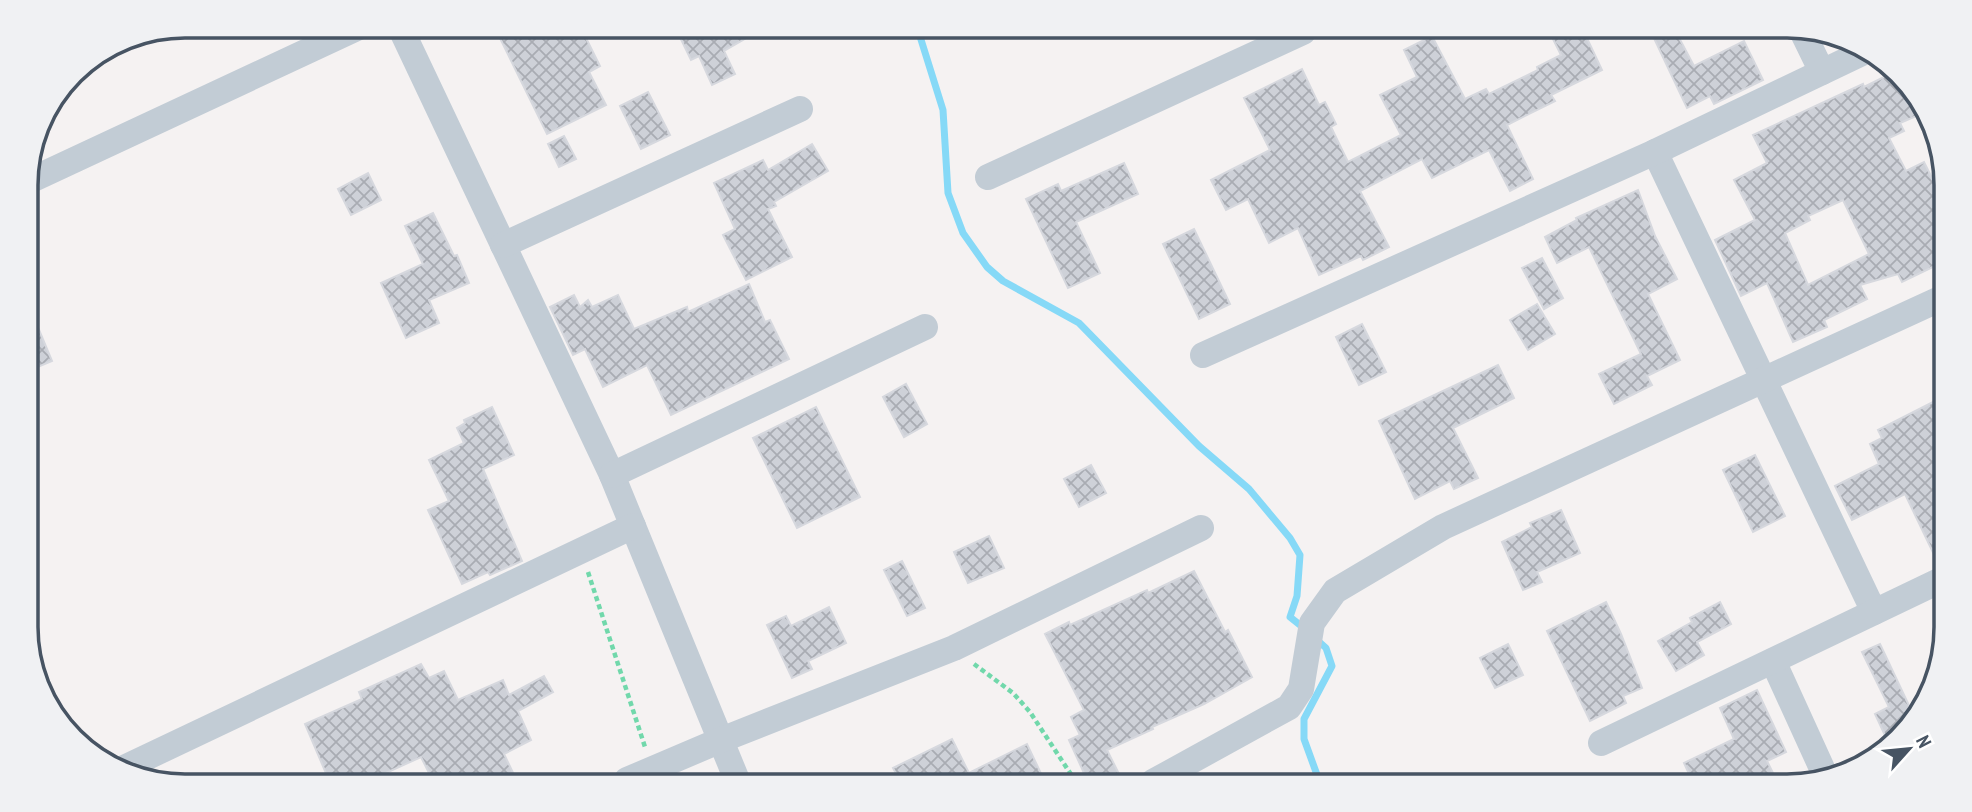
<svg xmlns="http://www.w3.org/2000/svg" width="1972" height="812" viewBox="0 0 1972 812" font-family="'PT Sans Narrow',sans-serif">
<defs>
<pattern id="building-cross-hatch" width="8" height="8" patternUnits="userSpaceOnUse" patternTransform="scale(1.75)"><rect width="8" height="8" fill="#ced1d8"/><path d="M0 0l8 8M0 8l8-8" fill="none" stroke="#a9acb3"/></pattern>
</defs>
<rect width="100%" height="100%" fill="#f5f2f2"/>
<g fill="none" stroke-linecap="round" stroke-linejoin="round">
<!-- stream -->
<g stroke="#86d9f7" stroke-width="7">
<path d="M 918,30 L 943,110 L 948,193 L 963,233 L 987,267 L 1003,281 L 1079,323 L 1199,446 L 1249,489 L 1290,538 L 1300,555 L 1297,596 L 1290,617 L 1305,629"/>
<path d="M 1316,639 L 1326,648 L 1332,666 L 1304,719 L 1304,739 L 1320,783"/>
</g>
</g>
<!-- building -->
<g fill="url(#building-cross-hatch)" stroke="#d6d8de" stroke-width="2" fill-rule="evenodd">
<path d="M 495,28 L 581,28 L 600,66 L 589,72 L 606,105 L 547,134 Z"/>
<path d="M 676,29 L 762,29 L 724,51 L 735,74 L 712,85 L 699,56 L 691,60 Z"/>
<path d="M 1550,33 L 1585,34 L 1602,70 L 1551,95 L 1555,101 L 1507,125 L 1533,179 L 1510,191 L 1489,150 L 1432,178 L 1422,159 L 1360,191 L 1389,247 L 1363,260 L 1361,256 L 1319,275 L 1298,228 L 1269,243 L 1248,199 L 1226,210 L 1211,180 L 1270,150 L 1244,98 L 1302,69 L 1319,105 L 1325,102 L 1336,124 L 1331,127 L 1348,162 L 1401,135 L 1380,95 L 1417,77 L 1404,50 L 1432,36 L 1465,99 L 1486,89 L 1489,94 L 1538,70 L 1537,67 L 1561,55 Z"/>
<path d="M 1652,34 L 1677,34 L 1694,66 L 1744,41 L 1763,80 L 1714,104 L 1710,96 L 1687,108 Z"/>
<path d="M 1894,72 L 1906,81 L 1921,114 L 1900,123 L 1904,131 L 1889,138 L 1906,171 L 1924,162 L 1940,194 L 1934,196 L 1944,216 L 1943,262 L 1902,282 L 1898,274 L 1860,285 L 1867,299 L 1824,320 L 1827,327 L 1793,342 L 1767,283 L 1741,296 L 1715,240 L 1755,220 L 1734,180 L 1767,163 L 1753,135 L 1863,84 L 1864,87 ZM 1843,200 L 1869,254 L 1808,285 L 1785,233 L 1810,220 L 1808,216 Z"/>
<path d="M 648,92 L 670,135 L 641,149 L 620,106 Z"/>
<path d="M 564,136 L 576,159 L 559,167 L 548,144 Z"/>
<path d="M 812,144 L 828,171 L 774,202 L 776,206 L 768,209 L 792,257 L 746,280 L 723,235 L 735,229 L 714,183 L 763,160 L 768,170 Z"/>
<path d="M 1124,163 L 1138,194 L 1076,222 L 1100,273 L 1068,288 L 1026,199 L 1058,184 L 1061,191 Z"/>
<path d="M 368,173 L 381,200 L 351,215 L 338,189 Z"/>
<path d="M 1638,190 L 1655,236 L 1677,279 L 1648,294 L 1680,360 L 1647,376 L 1652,385 L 1614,404 L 1599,374 L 1641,354 L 1589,247 L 1557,263 L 1545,237 L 1577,220 L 1576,218 Z"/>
<path d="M 433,213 L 454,256 L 457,255 L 469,283 L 429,300 L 439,323 L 406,338 L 381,283 L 423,264 L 405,226 Z"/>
<path d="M 1194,229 L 1230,304 L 1199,319 L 1163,244 Z"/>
<path d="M 1542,258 L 1563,298 L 1544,309 L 1522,268 Z"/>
<path d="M 749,284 L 765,322 L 770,320 L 789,359 L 671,415 L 647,365 L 603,387 L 585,349 L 573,355 L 550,307 L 574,295 L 580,307 L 588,300 L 592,307 L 618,295 L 634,329 L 687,307 L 688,312 Z"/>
<path d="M 27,301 L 52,361 L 28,371 Z"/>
<path d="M 1537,304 L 1555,334 L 1528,350 L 1510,320 Z"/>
<path d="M 1362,324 L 1386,372 L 1359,385 L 1336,337 Z"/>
<path d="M 1498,365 L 1514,398 L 1453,428 L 1478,478 L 1454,489 L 1450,481 L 1415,499 L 1379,421 Z"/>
<path d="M 906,384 L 927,424 L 904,437 L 883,397 Z"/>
<path d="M 1941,398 L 1940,489 L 1932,493 L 1940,509 L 1939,565 L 1905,494 L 1852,520 L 1835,486 L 1879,464 L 1870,444 L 1882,438 L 1878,430 Z"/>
<path d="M 492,407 L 514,455 L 483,469 L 522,561 L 490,575 L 488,572 L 462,584 L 428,510 L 449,501 L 429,460 L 464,443 L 457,428 L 465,423 L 464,420 Z"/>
<path d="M 816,407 L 860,497 L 797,528 L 753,438 Z"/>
<path d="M 1755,455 L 1785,516 L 1753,532 L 1723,470 Z"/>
<path d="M 1091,465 L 1106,493 L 1079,507 L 1064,479 Z"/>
<path d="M 1561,510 L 1580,553 L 1537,572 L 1542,582 L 1523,590 L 1502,542 L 1532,527 L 1530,523 Z"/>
<path d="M 989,536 L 1004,568 L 968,583 L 954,552 Z"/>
<path d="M 902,561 L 925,608 L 907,616 L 884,570 Z"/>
<path d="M 1194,571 L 1225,632 L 1228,630 L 1252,677 L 1204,704 L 1152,727 L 1153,729 L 1107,750 L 1120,776 L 1108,782 L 1088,782 L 1069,740 L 1080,735 L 1071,717 L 1084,710 L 1045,634 L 1069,622 L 1070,625 L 1147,590 L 1148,593 Z"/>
<path d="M 1606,602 L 1621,634 L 1642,688 L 1623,696 L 1626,703 L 1590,721 L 1547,631 Z"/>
<path d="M 1720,602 L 1731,624 L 1697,642 L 1704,655 L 1676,671 L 1658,641 L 1692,622 L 1690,618 Z"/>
<path d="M 829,607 L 846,643 L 808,661 L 812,669 L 792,678 L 767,625 L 786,616 L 791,626 Z"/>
<path d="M 1508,644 L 1523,675 L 1495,688 L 1480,658 Z"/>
<path d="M 1880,644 L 1912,712 L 1889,744 L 1875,714 L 1889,707 L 1862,652 Z"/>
<path d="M 421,664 L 429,678 L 444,671 L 458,700 L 503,680 L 509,695 L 544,676 L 553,692 L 518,711 L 531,740 L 504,754 L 516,779 L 432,779 L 421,757 L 375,778 L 328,778 L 305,724 L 362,699 L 359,692 Z"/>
<path d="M 1757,690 L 1786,752 L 1767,761 L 1779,785 L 1737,785 L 1733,777 L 1716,785 L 1694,785 L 1684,763 L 1734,739 L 1720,708 Z"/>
<path d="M 952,739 L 969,773 L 1027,744 L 1045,782 L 900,781 L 893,768 Z"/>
</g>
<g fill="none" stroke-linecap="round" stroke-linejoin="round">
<!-- path -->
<g stroke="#71d8ab" stroke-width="4.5" stroke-dasharray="5 3.5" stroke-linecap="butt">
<path d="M 588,572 L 645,747"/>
<path d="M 974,664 L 1013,693 L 1030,712 L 1076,782"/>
</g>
<!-- street -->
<g stroke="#c2ccd5" stroke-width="26">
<path d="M 400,27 L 612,475 L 737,780"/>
<path d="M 1804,35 L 1822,72"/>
<path d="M 1655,152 L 1874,612"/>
<path d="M 988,177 L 1303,32"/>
<path d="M 27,182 L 359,27"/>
<path d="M 503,245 L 800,109"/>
<path d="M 1203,355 L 1655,152 L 1864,52"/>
<path d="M 612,475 L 925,327"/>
<path d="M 1773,661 L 1825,775"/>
<path d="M 1601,743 L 1939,581"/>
<path d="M 122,769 L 633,526"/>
<path d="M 627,780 L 721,740 L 954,648 L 1201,528"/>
<path d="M 1153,782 L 1289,707 L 1301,689 L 1312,623 L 1335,591 L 1443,527 L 1942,298"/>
</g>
</g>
<!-- crop -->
<path d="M0 0H1972V812H0ZM185 38H1787A147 147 0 0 1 1934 185V627A147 147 0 0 1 1787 774H185A147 147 0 0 1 38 627V185A147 147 0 0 1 185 38Z" fill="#f0f1f3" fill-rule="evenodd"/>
<path fill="none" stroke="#475463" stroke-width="3.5" d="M185 38H1787A147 147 0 0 1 1934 185V627A147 147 0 0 1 1787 774H185A147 147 0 0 1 38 627V185A147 147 0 0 1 185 38Z"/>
<!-- north arrow -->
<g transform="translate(1909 749) rotate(63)" stroke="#ffffff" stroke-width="5" paint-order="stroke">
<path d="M0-5L12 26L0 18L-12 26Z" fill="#475463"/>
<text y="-10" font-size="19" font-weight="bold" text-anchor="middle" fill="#475463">N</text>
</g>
</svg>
